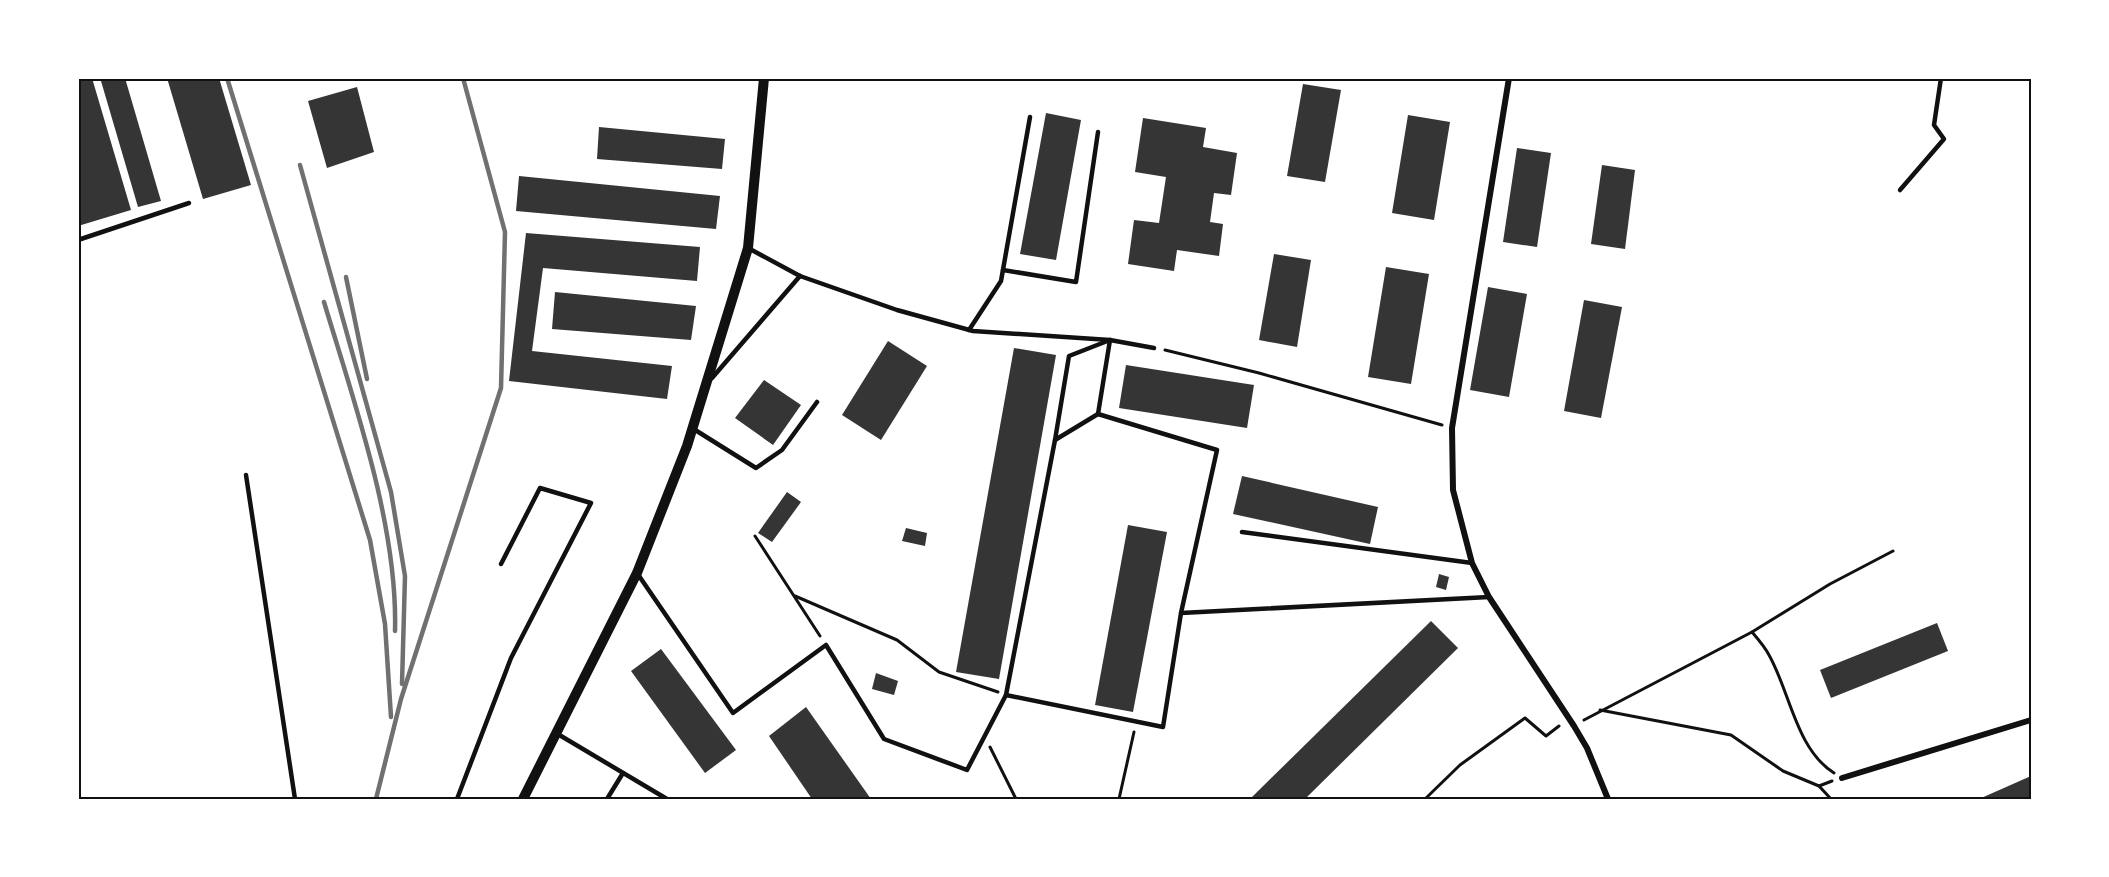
<svg xmlns="http://www.w3.org/2000/svg" width="2109" height="877" viewBox="0 0 2109 877" font-family="Mulish,sans-serif">
<rect width="100%" height="100%" fill="#fff"/>
<!-- building -->
<g fill="#353535">
<path d="M 78,78 L 92,78 L 131,210 L 78,226 Z"/>
<path d="M 112,78 L 125,78 L 161,201 L 138,207 L 101,81 Z"/>
<path d="M 167,78 L 219,78 L 251,185 L 203,199 Z"/>
<path d="M 1303,84 L 1341,90 L 1325,182 L 1287,176 Z"/>
<path d="M 357,87 L 374,152 L 327,168 L 308,101 Z"/>
<path d="M 1046,113 L 1081,120 L 1056,260 L 1020,254 Z"/>
<path d="M 1408,115 L 1450,122 L 1434,220 L 1392,213 Z"/>
<path d="M 1143,118 L 1206,128 L 1203,147 L 1237,153 L 1231,195 L 1214,193 L 1210,222 L 1223,224 L 1219,256 L 1177,250 L 1174,271 L 1128,264 L 1134,220 L 1159,223 L 1166,177 L 1135,172 Z"/>
<path d="M 599,127 L 725,139 L 722,169 L 597,159 Z"/>
<path d="M 1517,148 L 1551,153 L 1537,247 L 1503,242 Z"/>
<path d="M 1602,165 L 1635,170 L 1625,249 L 1591,244 Z"/>
<path d="M 519,176 L 720,196 L 716,229 L 516,211 Z"/>
<path d="M 526,233 L 700,247 L 697,281 L 543,268 L 532,351 L 672,366 L 667,399 L 509,381 Z"/>
<path d="M 1274,254 L 1311,260 L 1297,347 L 1259,340 Z"/>
<path d="M 1386,267 L 1429,274 L 1411,384 L 1368,377 Z"/>
<path d="M 1488,287 L 1527,294 L 1509,397 L 1470,390 Z"/>
<path d="M 555,292 L 696,306 L 691,340 L 552,329 Z"/>
<path d="M 1584,300 L 1622,307 L 1601,418 L 1564,411 Z"/>
<path d="M 888,341 L 927,366 L 881,440 L 842,415 Z"/>
<path d="M 1014,348 L 1056,355 L 999,679 L 956,672 Z"/>
<path d="M 1126,365 L 1254,385 L 1247,428 L 1119,408 Z"/>
<path d="M 764,380 L 801,405 L 773,445 L 735,418 Z"/>
<path d="M 1242,476 L 1378,507 L 1370,544 L 1233,514 Z"/>
<path d="M 787,492 L 801,502 L 772,542 L 758,533 Z"/>
<path d="M 1128,525 L 1167,532 L 1133,712 L 1095,705 Z"/>
<path d="M 906,528 L 927,533 L 925,546 L 902,541 Z"/>
<path d="M 1439,574 L 1449,577 L 1446,590 L 1436,587 Z"/>
<path d="M 1431,621 L 1458,648 L 1305,799 L 1250,799 Z"/>
<path d="M 1937,623 L 1948,651 L 1831,698 L 1820,670 Z"/>
<path d="M 661,649 L 736,750 L 705,773 L 631,671 Z"/>
<path d="M 876,673 L 898,681 L 894,695 L 872,689 Z"/>
<path d="M 806,707 L 871,799 L 812,799 L 769,736 Z"/>
<path d="M 2031,776 L 2031,799 L 1979,799 Z"/>
</g>
<g fill="none" stroke-linecap="round" stroke-linejoin="round">
<!-- path -->
<g stroke="#111" stroke-width="3">
<path d="M 1165,350 L 1259,373 L 1442,425"/>
<path d="M 755,536 L 820,636"/>
<path d="M 795,596 L 897,640 L 939,672 L 998,692"/>
<path d="M 1752,632 L 1830,584 L 1893,551"/>
<path d="M 1600,710 L 1731,735 L 1783,771 L 1819,786 L 1831,799"/>
<path d="M 1584,720 L 1752,632 C 1758,639 1765,647 1769,655 C 1790,692 1796,749 1834,773"/>
<path d="M 990,747 L 1016,799"/>
<path d="M 1819,786 L 1832,781"/>
<path d="M 1119,799 L 1134,732"/>
<path d="M 1425,799 L 1460,765 L 1525,718 L 1546,736 L 1559,726"/>
</g>
<!-- service -->
<g stroke="#111" stroke-width="4.5">
<path d="M 1900,190 L 1944,139 L 1934,125 L 1941,78"/>
<path d="M 78,240 L 189,203"/>
<path d="M 748,248 L 800,276 L 897,310 L 973,331 L 1110,340 L 1154,348"/>
<path d="M 1003,270 L 1076,282 L 1098,132"/>
<path d="M 969,330 L 1001,281 L 1030,117"/>
<path d="M 712,378 L 800,276"/>
<path d="M 1098,414 L 1110,340"/>
<path d="M 692,428 L 756,468 L 782,450 L 817,402"/>
<path d="M 246,475 L 295,799"/>
<path d="M 1242,532 L 1472,563"/>
<path d="M 637,573 L 733,713 L 826,645 L 884,739 L 967,770 L 1006,695 L 1055,440"/>
<path d="M 1181,613 L 1489,597"/>
<path d="M 1006,695 L 1163,727 L 1181,613 L 1217,450 L 1098,414 L 1055,440 L 1069,356 L 1110,340"/>
<path d="M 556,733 L 667,799"/>
<path d="M 457,799 L 511,658 L 591,503 L 540,488 L 501,564"/>
<path d="M 607,799 L 623,773"/>
</g>
<!-- minor -->
<g stroke="#111" stroke-width="6">
<path d="M 1509,78 L 1452,428 L 1453,490 L 1472,563 L 1489,597 L 1574,726 L 1587,748 L 1608,799"/>
<path d="M 1842,778 L 2031,720"/>
</g>
<!-- tertiary -->
<path stroke="#111" stroke-width="10" d="M 523,799 L 637,573 L 687,446 L 748,248 L 764,78"/>
<!-- rail -->
<g stroke="#707070" stroke-width="4.5">
<path d="M 227,78 L 370,540 L 385,624 L 391,717"/>
<path d="M 300,165 L 391,492 L 405,576 L 402,684"/>
<path d="M 346,277 L 367,379"/>
<path d="M 324,302 C 354,402 398,526 395,631"/>
<path d="M 376,799 L 401,699 L 501,388 L 505,232 L 463,78"/>
</g>
</g>
<!-- border -->
<rect width="2109" height="877" fill="none" stroke="#ffffff" stroke-width="159"/>
<rect x="80" y="80" width="1950" height="718" fill="none" stroke="#111" stroke-width="2"/>
</svg>
